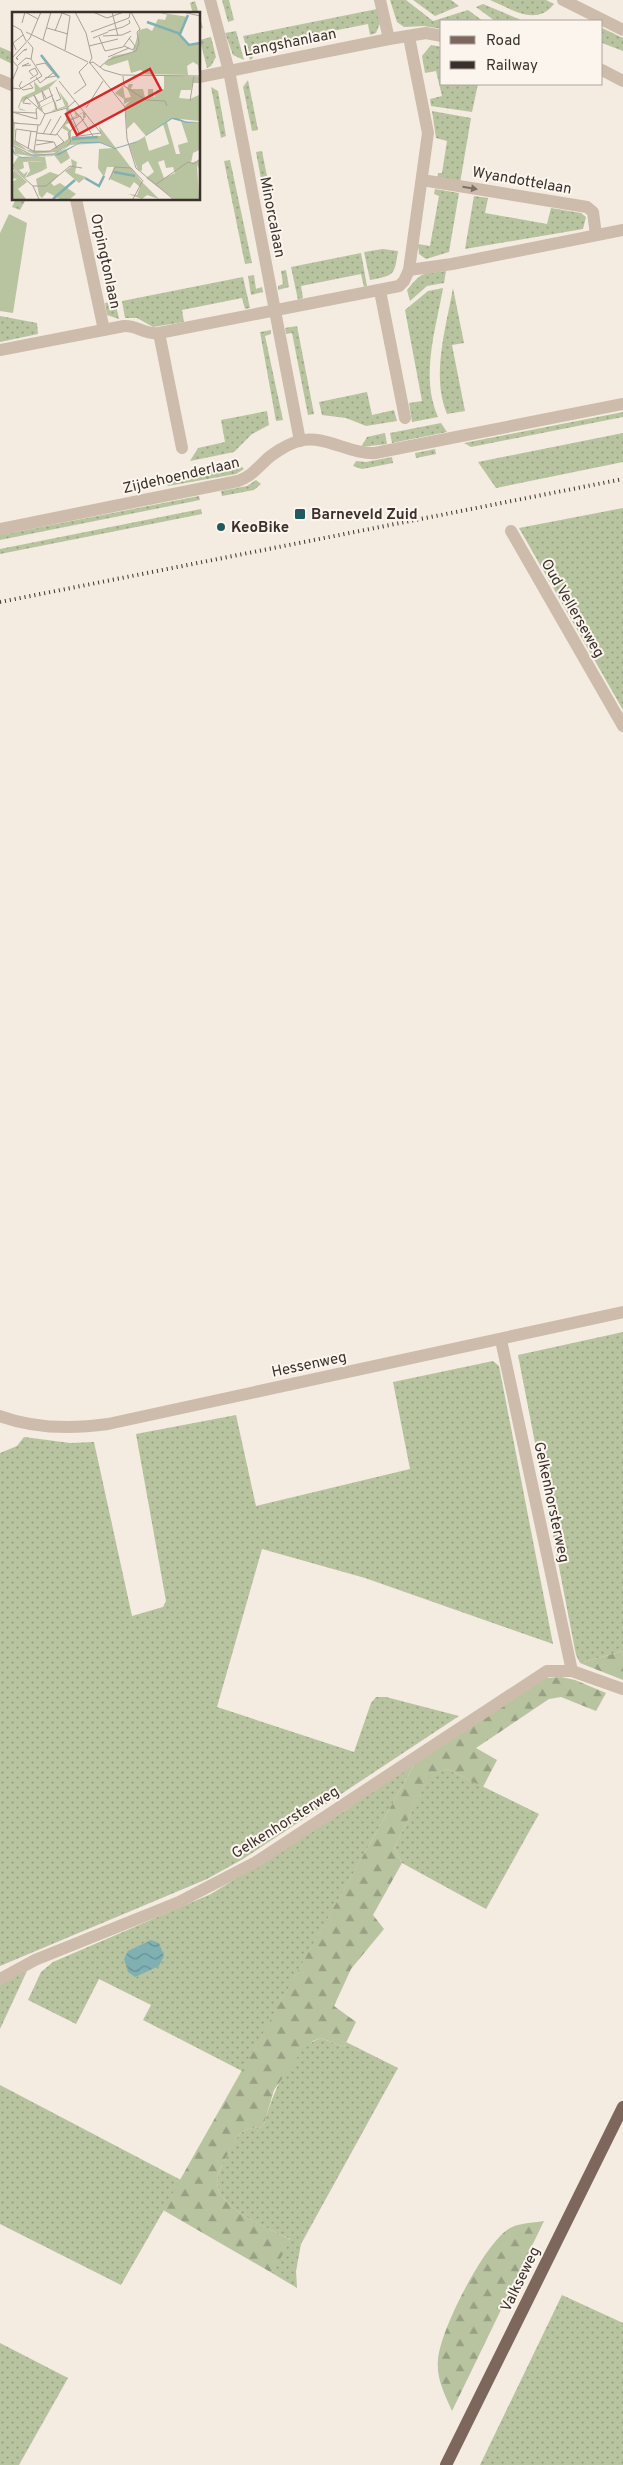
<svg xmlns="http://www.w3.org/2000/svg" width="623" height="2465" viewBox="0 0 623 2465" font-family="Overpass,sans-serif">
<defs>
<pattern id="grass-dots" width="8" height="8" patternUnits="userSpaceOnUse" patternTransform="scale(1.25)"><rect width="8" height="8" fill="#b8c4a0"/><path d="M2 2h.1M6 6h.1" fill="none" stroke="#97a083" stroke-width="1.8" stroke-linecap="round"/></pattern>
<pattern id="forest-firs" width="22" height="20" patternUnits="userSpaceOnUse" patternTransform="scale(1.25)"><rect width="22" height="20" fill="#b8c4a0"/><path d="M5 1l3.5 6h-7zM16 11l3.5 6h-7z" fill="#97a083"/></pattern>
<pattern id="water-waves" width="16" height="10" patternUnits="userSpaceOnUse" patternTransform="scale(1.25)"><rect width="16" height="10" fill="#7fb0b2"/><path d="M0 5q4-4 8 0t8 0" fill="none" stroke="#699091"/></pattern>
</defs>
<rect width="100%" height="100%" fill="#f4ebe1"/>
<!-- grass -->
<g fill="url(#grass-dots)">
<path d="M 222,0 L 229,0 L 234,20 L 228,22 Z"/>
<path d="M 390,0 L 406,0 L 433,21 L 468,10 L 483,21 L 442,21 L 442,29 L 424,26 L 404,27 L 397,22 Z"/>
<path d="M 413,0 L 451,0 L 459,6 L 435,16 Z"/>
<path d="M 490,0 L 546,0 L 554,4 C 536,27 512,9 490,0 Z"/>
<path d="M 195,1 L 203,28 L 199,29 L 199,14 L 193,14 L 190,3 Z"/>
<path d="M 483,4 L 521,20 L 495,21 L 476,7 Z"/>
<path d="M 377,9 L 380,23 L 376,33 L 370,35 L 368,24 L 251,47 L 253,58 L 250,60 L 243,36 Z"/>
<path d="M 602,28 L 623,38 L 623,51 L 602,43 Z"/>
<path d="M 236,31 L 244,60 L 233,55 L 225,33 Z"/>
<path d="M 211,37 L 216,57 L 211,66 L 207,68 L 200,40 Z"/>
<path d="M 431,45 L 442,47 L 442,84 L 478,84 L 472,112 L 431,106 L 430,99 L 442,96 L 436,71 L 425,73 L 422,56 Z"/>
<path d="M 0,47 L 14,53 L 14,65 L 0,58 Z"/>
<path d="M 248,80 L 258,130 L 252,131 L 243,87 Z"/>
<path d="M 211,87 L 218,91 L 226,136 L 221,138 Z"/>
<path d="M 432,111 L 471,118 L 460,183 L 437,180 L 438,173 L 442,173 L 447,141 L 436,138 Z"/>
<path d="M 262,151 L 283,257 L 276,258 L 256,152 Z"/>
<path d="M 230,160 L 252,263 L 245,264 L 224,161 Z"/>
<path d="M 435,189 L 459,193 L 449,252 L 426,259 L 419,254 L 418,244 L 430,246 L 439,196 L 434,194 Z"/>
<path d="M 474,196 L 488,198 L 485,213 L 547,224 L 551,208 L 581,213 L 586,217 L 583,229 L 465,249 Z"/>
<path d="M 16,199 L 26,199 L 20,210 L 12,207 Z"/>
<path d="M 383,249 L 398,251 C 394,276 395,275 370,280 L 364,252 Z"/>
<path d="M 361,253 L 367,286 L 364,287 L 361,274 L 301,286 L 303,298 L 298,300 L 291,267 Z"/>
<path d="M 286,270 L 289,287 L 278,290 L 278,286 L 283,284 L 281,271 Z"/>
<path d="M 446,271 L 444,283 L 427,286 L 410,301 L 407,290 C 423,271 421,274 446,271 Z"/>
<path d="M 254,275 L 256,289 L 262,287 L 263,292 L 251,295 L 248,276 Z"/>
<path d="M 243,277 L 250,308 L 245,309 L 242,298 L 182,310 L 184,322 L 153,327 L 137,318 L 125,318 L 122,301 Z"/>
<path d="M 443,288 C 436,329 420,376 438,417 L 412,422 L 409,403 L 422,401 L 405,310 L 428,291 Z"/>
<path d="M 453,288 L 464,343 L 452,345 L 465,411 L 447,414 C 431,375 446,328 453,288 Z"/>
<path d="M 115,301 L 119,319 L 107,315 L 105,303 Z"/>
<path d="M 0,316 L 37,323 L 38,334 L 0,342 Z"/>
<path d="M 297,326 L 314,414 L 308,415 L 292,333 L 286,334 L 285,328 Z"/>
<path d="M 271,330 L 271,334 L 265,336 L 283,420 L 276,421 L 260,332 Z"/>
<path d="M 367,392 L 372,415 L 394,410 L 397,421 L 366,426 L 346,418 L 322,415 L 319,402 Z"/>
<path d="M 267,411 L 269,425 L 252,434 L 234,452 L 190,461 L 198,448 L 225,442 L 221,420 Z"/>
<path d="M 623,412 L 623,417 L 471,447 L 464,443 Z"/>
<path d="M 441,423 L 447,432 L 392,443 L 390,433 Z"/>
<path d="M 385,433 L 387,444 L 361,447 L 367,437 Z"/>
<path d="M 623,433 L 623,462 L 496,488 L 478,462 Z"/>
<path d="M 435,449 L 436,454 L 416,458 L 415,453 Z"/>
<path d="M 392,457 L 393,463 L 362,469 L 353,466 L 356,461 L 366,462 Z"/>
<path d="M 237,463 L 244,469 L 236,474 L 168,486 L 165,477 Z"/>
<path d="M 256,480 L 261,484 L 254,490 L 222,496 L 221,491 L 247,486 Z"/>
<path d="M 199,496 L 200,500 L 0,540 L 0,535 Z"/>
<path d="M 623,508 L 623,710 L 519,528 Z"/>
<path d="M 201,509 L 202,514 L 0,554 L 0,549 Z"/>
<path d="M 623,1332 L 623,1651 L 580,1663 L 576,1655 L 518,1355 Z"/>
<path d="M 493,1361 L 499,1366 L 553,1644 L 365,1578 L 262,1549 L 217,1707 L 354,1752 L 371,1703 L 376,1697 L 386,1697 L 459,1716 L 243,1859 L 207,1879 L 0,1966 L 0,1453 L 17,1446 L 24,1437 L 70,1443 L 94,1442 L 132,1616 L 163,1607 L 166,1601 L 136,1434 L 236,1415 L 256,1506 L 410,1469 L 393,1382 Z"/>
<path d="M 417,1760 L 242,2071 L 143,2020 L 151,2005 L 99,1979 L 76,2024 L 28,2000 L 41,1972 L 53,1962 L 211,1894 L 346,1810 Z"/>
<path d="M 447,1769 L 539,1814 L 486,1909 L 402,1863 L 394,1848 L 428,1777 Z"/>
<path d="M 27,1971 L 0,2029 L 0,1982 Z"/>
<path d="M 321,2038 L 344,2047 L 346,2042 L 398,2068 L 301,2244 L 296,2271 L 297,2288 L 272,2273 L 290,2239 C 270,2229 218,2209 217,2183 C 217,2172 224,2161 229,2151 C 240,2133 240,2128 263,2127 C 272,2097 288,2049 321,2038 Z"/>
<path d="M 0,2085 L 181,2180 L 121,2285 L 0,2224 Z"/>
<path d="M 562,2295 L 623,2323 L 623,2465 L 480,2465 Z"/>
<path d="M 0,2343 L 68,2378 L 19,2465 L 0,2465 Z"/>
</g>
<!-- forest -->
<g fill="url(#forest-firs)">
<path d="M 623,1651 L 623,1680 L 580,1663 Z"/>
<path d="M 561,1677 L 575,1680 L 606,1693 L 596,1711 L 561,1697 L 549,1699 L 476,1748 L 497,1760 L 483,1787 L 447,1769 L 428,1778 L 394,1848 L 402,1863 L 373,1915 L 384,1929 L 351,1969 L 334,2006 L 356,2022 L 344,2047 L 321,2038 L 313,2041 L 302,2051 L 274,2090 L 263,2127 C 240,2128 240,2133 229,2152 C 224,2161 217,2172 217,2183 C 218,2209 271,2229 291,2240 L 272,2273 L 163,2210 L 417,1760 L 545,1678 Z"/>
<path d="M 544,2221 L 452,2411 C 445,2395 436,2378 438,2360 C 440,2330 483,2247 507,2230 C 515,2223 533,2223 544,2221 Z"/>
</g>
<!-- green -->
<path fill="#b8c4a0" d="M 9,214 L 27,223 L 13,313 L 0,311 L 0,233 Z"/>
<!-- water -->
<path fill="url(#water-waves)" d="M 151,1940 L 159,1943 L 164,1956 L 159,1966 L 135,1977 L 128,1972 L 124,1959 L 128,1951 Z"/>
<g fill="none" stroke-linecap="round" stroke-linejoin="round">
<!-- minor -->
<g stroke="#cdbbac" stroke-width="12">
<path d="M 210,0 L 229,71 L 300,441"/>
<path d="M 380,0 L 389,39"/>
<path d="M 563,0 L 623,30"/>
<path d="M 602,70 L 623,81"/>
<path d="M 199,77 L 389,39 L 426,33 L 442,36"/>
<path d="M 0,80 L 14,86"/>
<path d="M 422,180 L 587,207 L 593,212 L 596,235"/>
<path d="M 76,199 L 104,330"/>
<path d="M 409,270 L 452,264 L 623,230"/>
<path d="M 380,291 L 405,418"/>
<path d="M 159,333 L 182,448"/>
<path d="M 0,350 L 124,326 C 137,325 145,335 159,333 L 399,286 L 404,281 L 409,270 L 428,133 L 409,37"/>
<path d="M 0,529 L 238,481 C 250,477 254,471 263,463 C 271,454 288,444 299,441 C 325,434 350,455 375,453 L 623,404"/>
<path d="M 511,531 L 623,726"/>
<path d="M 501,1340 L 572,1671"/>
<path d="M 0,1416 C 35,1429 71,1429 108,1424 L 623,1312"/>
<path d="M 0,1979 L 35,1960 L 179,1902 L 256,1862 L 547,1671 L 572,1671 L 623,1689"/>
</g>
<!-- major -->
<path stroke="#7d675c" stroke-width="12" d="M 446,2465 L 623,2107"/>
<!-- rail -->
<path stroke="#3b302b" stroke-width="4" stroke-dasharray="1 4" stroke-linecap="butt" d="M 0,602 L 623,479"/>
</g>
<!-- one-way arrows -->
<defs><path id="oneway-solid" d="M-6-.8H1V-3.2L6.5 0L1 3.2V.8H-6Z" transform="scale(1.25)"/></defs>
<use fill="#7d6f65" href="#oneway-solid" transform="translate(470 188) rotate(9)"/>
<!-- markers -->
<g fill="#1f5a5e" stroke="#fbf5ee" stroke-width="2">
<rect x="294" y="508" width="12" height="12" rx="2.5"/>
<circle cx="221" cy="527" r="5"/>
</g>
<g text-anchor="middle" stroke-width="4" stroke-linejoin="round" paint-order="stroke">
<!-- street labels -->
<g font-size="15" fill="#3b302b" stroke="#fbf5ee">
<text transform="translate(290 42) rotate(-11)" y="5">Langshanlaan</text>
<text transform="translate(522 180) rotate(10)" y="5">Wyandottelaan</text>
<text transform="translate(273 217) rotate(79)" y="5">Minorcalaan</text>
<text transform="translate(106 261) rotate(78)" y="5">Orpingtonlaan</text>
<text transform="translate(181 475) rotate(-13)" y="5">Zijdehoenderlaan</text>
<text transform="translate(573 608) rotate(60)" y="5">Oud Vellerseweg</text>
<text transform="translate(309 1364) rotate(-12)" y="5">Hessenweg</text>
<text transform="translate(552 1502) rotate(78)" y="5">Gelkenhorsterweg</text>
<text transform="translate(285 1822) rotate(-32)" y="5">Gelkenhorsterweg</text>
<text transform="translate(520 2279) rotate(-64)" y="5">Valkseweg</text>
</g>
<!-- poi labels -->
<g font-size="15" font-weight="bold" fill="#3b302b" stroke="#fbf5ee" text-anchor="start">
<text x="311" y="519">Barneveld Zuid</text>
<text x="231" y="532">KeoBike</text>
</g>
</g>
<!-- overview -->
<g transform="translate(12 12)">
<rect width="188" height="188" fill="#f4ebe1"/>
<path d="M 145,0 L 176,5 L 168,23 L 177,34 L 187,31 L 187,61 L 186,53 L 181,50 L 175,54 L 176,63 L 133,62 L 129,58 L 119,61 L 116,48 L 97,54 L 92,52 L 101,44 L 121,40 L 127,18 L 135,16 L 140,19 L 146,7 L 153,8 L 155,3 ZM 152,63 L 187,65 L 187,71 L 181,71 L 179,78 L 169,78 L 167,86 L 178,87 L 187,83 L 187,109 L 159,106 L 134,124 L 122,110 L 115,117 L 113,94 L 118,89 L 112,92 L 112,87 L 103,81 L 111,74 L 113,86 L 119,85 L 115,76 L 117,72 L 121,72 L 119,77 L 131,77 L 133,86 L 136,86 L 136,77 L 141,77 L 142,86 L 145,78 L 152,77 ZM 46,67 L 36,77 L 9,90 L 7,96 L 15,99 L 8,98 L 6,95 L 10,85 L 23,79 L 22,69 L 28,76 ZM 47,79 L 56,91 L 58,106 L 64,104 L 62,99 L 66,103 L 71,100 L 75,102 L 73,103 L 74,105 L 71,107 L 71,101 L 59,107 L 66,119 L 59,110 L 53,113 L 59,119 L 59,125 L 89,124 L 87,114 L 130,170 L 147,187 L 135,183 L 130,187 L 116,182 L 125,183 L 128,175 L 122,170 L 118,176 L 98,167 L 102,155 L 95,155 L 92,165 L 86,156 L 87,137 L 102,136 L 90,131 L 58,133 L 47,141 L 54,137 L 58,146 L 49,152 L 42,143 L 24,145 L 5,142 L 8,145 L 3,141 L 2,134 L 12,140 L 20,143 L 42,142 L 51,137 L 58,130 L 44,140 L 22,142 L 0,132 L 0,101 L 2,110 L 7,110 L 3,111 L 2,128 L 15,138 L 39,139 L 56,127 L 57,120 L 50,116 L 55,106 L 55,95 L 38,100 L 43,97 L 42,89 L 30,95 L 31,100 L 26,96 L 41,89 L 40,84 L 44,91 L 45,97 L 53,94 ZM 169,109 L 187,110 L 187,138 L 181,141 L 179,151 L 187,148 L 187,157 L 185,153 L 187,187 L 162,187 L 134,166 L 142,160 L 136,149 L 130,153 L 130,159 L 126,158 L 117,133 L 133,125 L 137,139 L 157,132 L 151,112 L 155,110 L 164,142 L 168,142 L 166,133 L 176,130 ZM 152,148 L 154,156 L 161,155 L 163,161 L 152,166 L 146,150 ZM 59,147 L 65,150 L 63,161 L 74,165 L 67,171 L 53,159 L 60,154 ZM 32,149 L 34,154 L 30,159 L 13,166 L 18,159 L 16,150 ZM 2,158 L 15,170 L 6,177 L 14,187 L 0,187 L 0,170 L 5,167 L 0,166 ZM 38,160 L 47,163 L 39,171 L 42,174 L 48,171 L 64,182 L 58,187 L 48,187 L 35,180 L 30,186 L 27,183 L 24,167 Z" fill="#b8c4a0" fill-rule="evenodd"/>
<path d="M 6,145 L 33,145 L 35,156 L 30,159 L 34,154 L 31,149 L 11,150 L 12,156 L 7,158 L 12,162 L 16,159 L 13,166 L 0,154 Z" fill="#b8c4a0"/>
<path d="M 159,106 L 165,106 L 175,110 L 187,110 L 175,111 L 160,107 L 123,131 L 103,137 L 88,131 L 68,131 L 47,143 L 10,146 L 3,143 L 0,139 L 0,135 L 4,143 L 10,145 L 41,144 L 69,130 L 88,130 L 103,136 L 126,129 Z" fill="#7fb0b2"/>
<path fill="none" stroke="#7fb0b2" stroke-width="2.5" d="M 135,10 L 166,21 L 177,33 L 188,31M 168,22 L 176,3M 29,43 L 47,66M 60,127 L 86,125M 102,160 L 123,164M 73,166 L 87,174 L 92,164M 41,187 L 63,168"/>
<path fill="none" stroke="#aaa098" stroke-width="1" d="M 63,0 L 74,21 L 80,46 L 77,51 L 81,50 L 92,58 L 109,63 L 188,64M 81,0 L 95,6 L 112,0M 100,0 L 106,24M 171,0 L 188,4M 50,1 L 58,4 L 53,38M 10,11 L 13,0 L 26,7M 0,13 L 9,18 L 14,29M 35,16 L 56,22M 43,19 L 50,1M 96,19 L 111,15 L 118,11 L 117,8M 14,20 L 76,50M 79,20 L 117,6 L 118,1M 91,24 L 110,23 L 119,19M 87,25 L 93,39 L 111,35 L 119,24M 81,26 L 96,20M 31,28 L 39,0M 16,30 L 21,36 L 19,47M 77,34 L 106,27M 112,34 L 121,38 L 123,34 L 117,26M 4,38 L 1,31 L 11,23M 96,45 L 117,36M 0,46 L 18,26 L 29,0M 5,46 L 6,48 L 4,46 L 12,38 L 15,37 L 14,38 L 12,38M 17,51 L 10,54 L 19,53M 78,51 L 113,95 L 115,127 L 124,156 L 161,187M 6,53 L 14,46 L 19,47M 24,53 L 33,51 L 44,64 L 33,66M 88,55 L 96,48 L 124,39 L 127,31 L 125,20 L 128,17 L 119,0M 111,64 L 112,74 L 134,88 L 153,89 L 155,94M 24,65 L 28,71 L 41,61M 18,67 L 26,62 L 23,56 L 17,59 L 21,64M 0,69 L 6,55 L 0,48M 10,69 L 7,74 L 11,78 L 21,76 L 17,71M 47,69 L 89,121 L 60,125M 0,76 L 8,77 L 30,64 L 19,47M 37,76 L 45,98M 62,82 L 74,73 L 67,60 L 76,51M 32,87 L 30,79 L 34,86M 44,89 L 49,87 L 44,75M 178,89 L 182,64M 26,91 L 41,83M 19,92 L 11,91 L 14,85 L 33,102M 74,96 L 91,69M 24,101 L 0,100 L 25,107 L 24,97 L 28,94 L 28,93 L 22,83 L 27,95M 67,104 L 61,97 L 57,98 L 68,123M 59,108 L 68,104 L 81,124M 0,111 L 28,113 L 33,102 L 55,96 L 63,89M 25,120 L 4,117 L 3,129 L 23,140 L 38,139 L 52,130 L 45,122M 25,121 L 44,123 L 55,108 L 55,96M 56,121 L 72,107M 31,122 L 39,107M 38,123 L 49,104M 24,128 L 42,130 L 45,136M 0,133 L 20,143 L 42,142 L 59,130 L 56,121M 24,133 L 41,130M 16,137 L 19,119M 22,139 L 26,113M 0,155 L 21,174 L 27,187M 97,168 L 103,155 L 119,156 L 130,168M 143,173 L 176,150 L 182,152 L 188,147M 21,174 L 34,174 L 58,154 L 70,156M 121,187 L 131,168"/>
<path fill="#d62828" fill-opacity="0.15" stroke="#d62828" stroke-width="2.5" d="M 138,57 L 149,78 L 65,123 L 54,102 Z"/>
<rect width="188" height="188" fill="none" stroke="#3b302b" stroke-width="2.5"/>
</g>
<!-- legend -->
<rect x="440" y="20" width="162" height="65" fill="#fbf5ee" stroke="#aea6a0"/>
<rect x="450" y="36" width="25" height="8" fill="#7d675c" stroke="#aea6a0"/>
<text x="486" y="45" font-size="15" fill="#3b302b">Road</text>
<rect x="450" y="61" width="25" height="8" fill="#3b302b" stroke="#aea6a0"/>
<text x="486" y="70" font-size="15" fill="#3b302b">Railway</text>
</svg>
